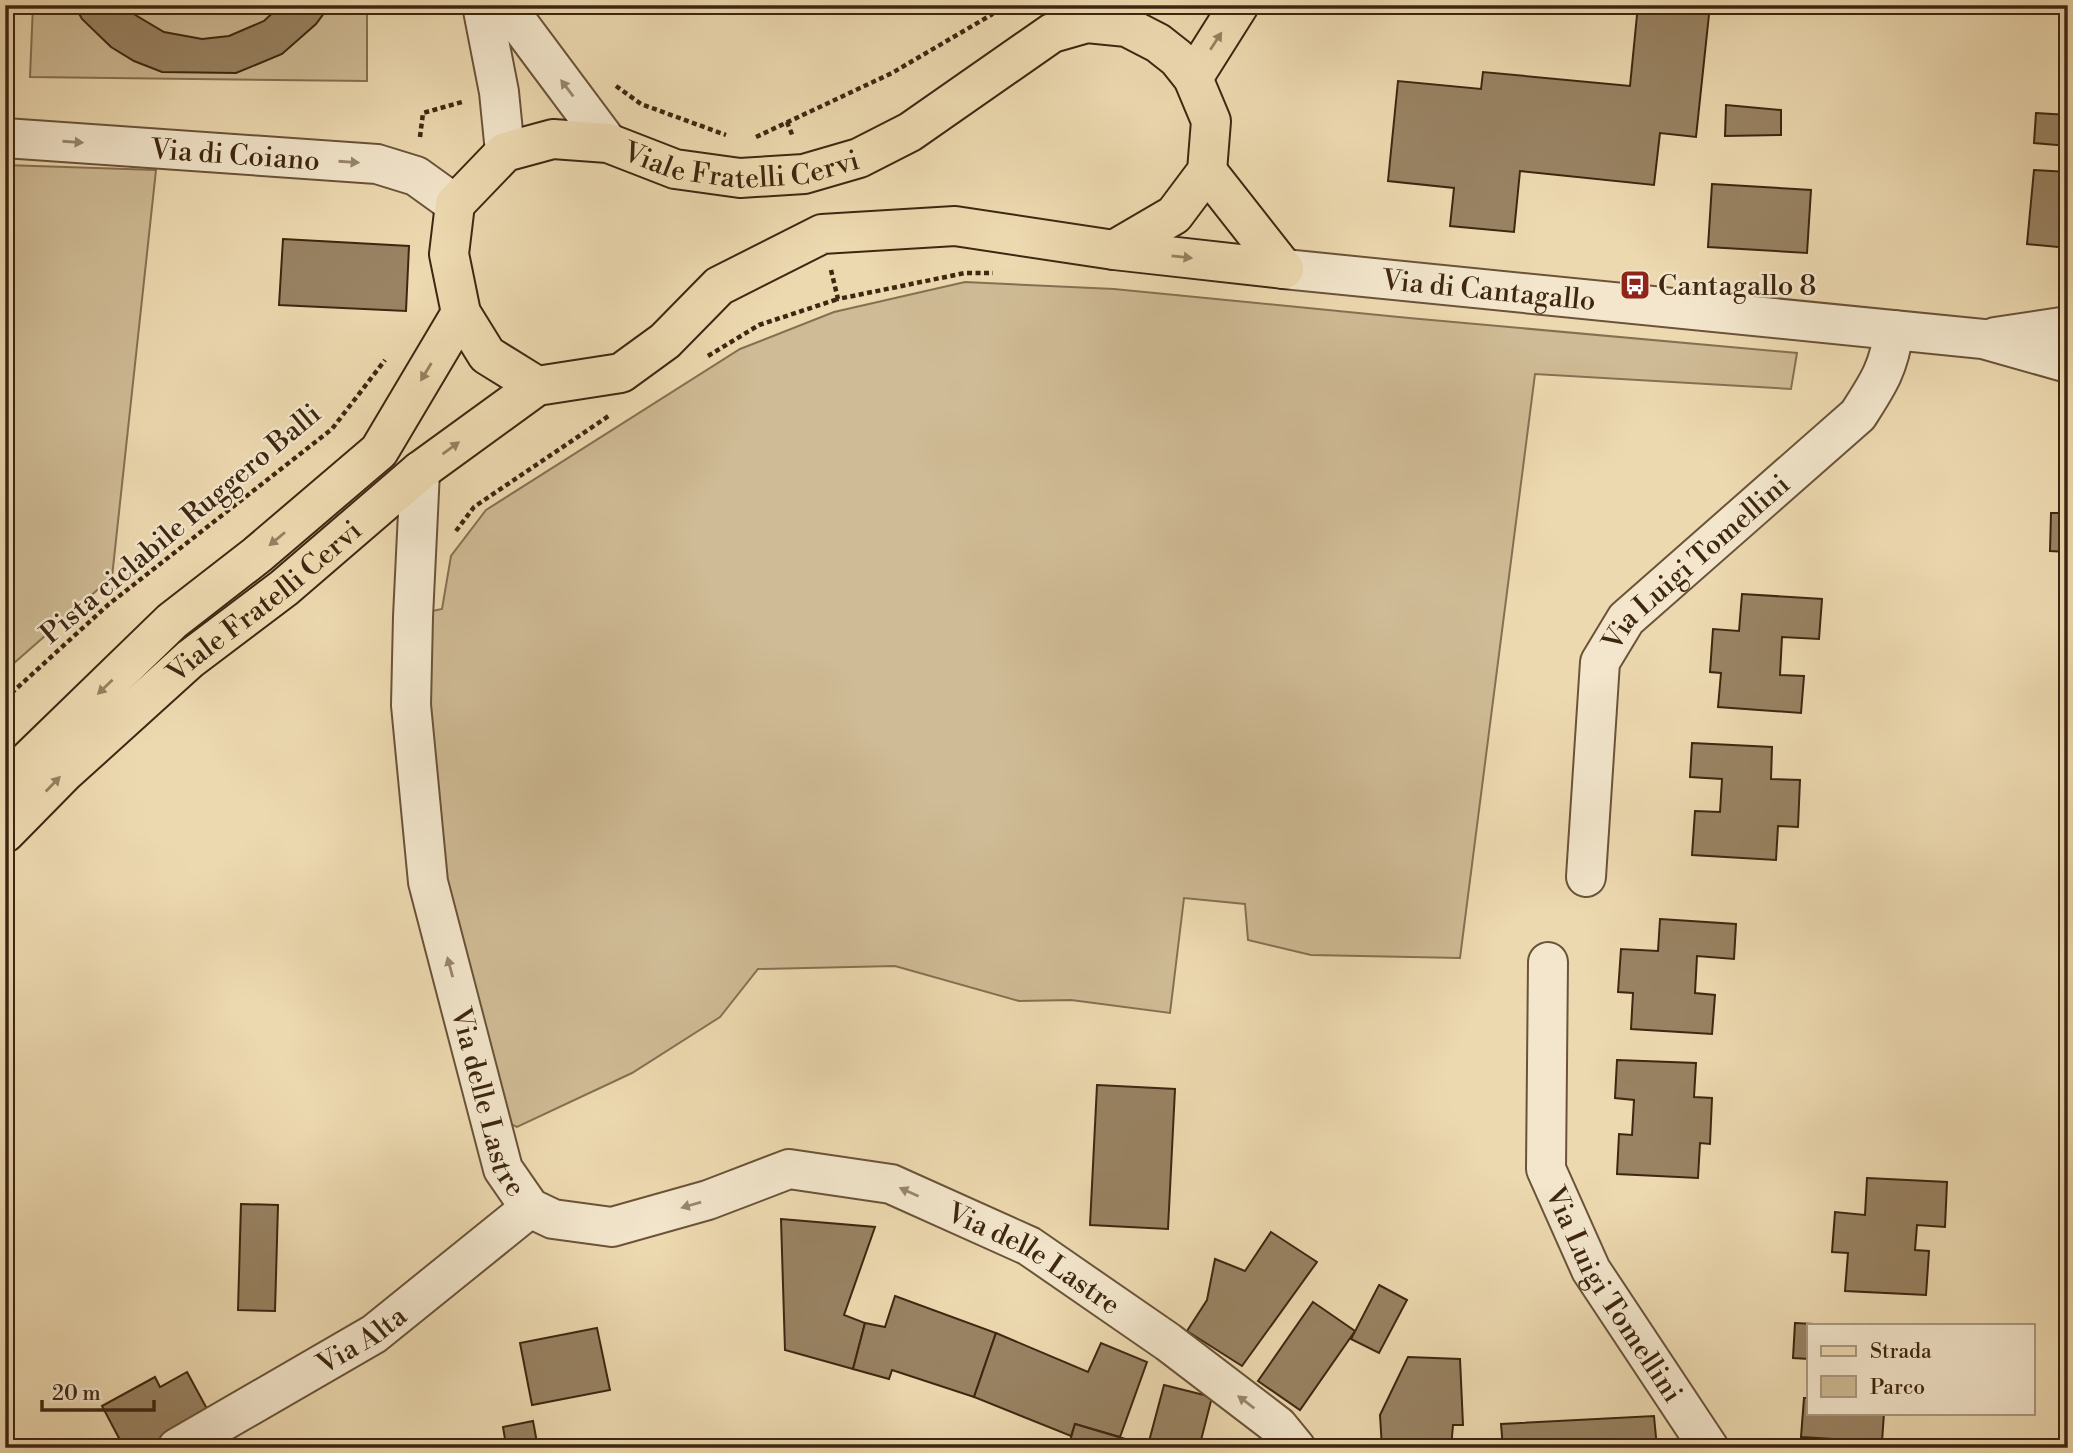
<svg xmlns="http://www.w3.org/2000/svg" width="2073" height="1453" viewBox="0 0 2073 1453" font-family="'Libre Bodoni',serif">
<rect width="100%" height="100%" fill="#edd9b0"/>
<filter id="stains"><feTurbulence type="fractalNoise" baseFrequency=".00286" numOctaves="4"/><feColorMatrix values="0 0 0 0 .2 0 0 0 0 .09 0 0 0 0 .02 0 0 0 .5 -.17"/></filter>
<radialGradient id="worn" r=".72"><stop offset=".6" stop-color="#630" stop-opacity="0"/><stop offset="1" stop-color="#630" stop-opacity=".3"/></radialGradient>
<!-- green -->
<g fill="#cfbb95" stroke="#867052" stroke-width="2">
<path d="M 33,5 L 367,5 L 367,81 L 30,77 Z"/>
<path d="M 5,165 L 156,170 L 112,577 L 5,671 Z"/>
<path d="M 965,282 L 1114,289 L 1409,318 L 1797,353 L 1791,389 L 1535,374 L 1460,958 L 1311,955 L 1248,940 L 1245,904 L 1184,898 L 1170,1013 L 1071,1000 L 1019,1001 L 895,966 L 758,969 L 720,1017 L 632,1073 L 517,1127 L 504,1121 L 438,851 L 424,700 L 432,611 L 442,609 L 451,556 L 486,510 L 740,349 L 834,312 Z"/>
</g>
<!-- building -->
<g fill="#998363" stroke="#3e2610" stroke-width="2">
<path d="M 74,5 L 123,5 L 127,10 L 164,32 L 202,39 L 229,36 L 264,21 L 281,5 L 330,5 L 316,24 L 282,54 L 236,73 L 162,72 L 134,61 L 111,47 L 82,19 Z"/>
<path d="M 1638,5 L 1710,5 L 1696,137 L 1660,133 L 1654,185 L 1520,171 L 1514,232 L 1450,226 L 1454,188 L 1388,181 L 1398,81 L 1481,89 L 1483,72 L 1630,86 Z"/>
<path d="M 1726,105 L 1781,110 L 1781,135 L 1725,136 Z"/>
<path d="M 2036,113 L 2068,115 L 2068,146 L 2034,143 Z"/>
<path d="M 2034,170 L 2068,172 L 2068,248 L 2027,244 Z"/>
<path d="M 1712,184 L 1811,190 L 1807,253 L 1708,247 Z"/>
<path d="M 283,239 L 409,246 L 406,311 L 279,305 Z"/>
<path d="M 2051,513 L 2068,513 L 2068,552 L 2050,551 Z"/>
<path d="M 2064,582 L 2068,583 L 2068,623 L 2062,623 Z"/>
<path d="M 1742,594 L 1822,599 L 1819,639 L 1782,637 L 1780,675 L 1804,676 L 1801,713 L 1718,707 L 1721,673 L 1710,672 L 1713,629 L 1739,631 Z"/>
<path d="M 2062,689 L 2068,689 L 2068,738 L 2059,738 Z"/>
<path d="M 1692,743 L 1772,747 L 1771,779 L 1800,780 L 1798,827 L 1778,826 L 1776,860 L 1692,855 L 1695,811 L 1720,812 L 1722,779 L 1690,777 Z"/>
<path d="M 1660,919 L 1736,924 L 1734,959 L 1697,956 L 1695,993 L 1715,995 L 1712,1034 L 1631,1029 L 1633,993 L 1618,992 L 1621,949 L 1658,951 Z"/>
<path d="M 1617,1060 L 1696,1063 L 1694,1097 L 1712,1098 L 1710,1144 L 1700,1143 L 1698,1178 L 1617,1174 L 1619,1134 L 1632,1135 L 1634,1100 L 1615,1098 Z"/>
<path d="M 1097,1085 L 1175,1089 L 1168,1229 L 1090,1225 Z"/>
<path d="M 1867,1178 L 1947,1182 L 1945,1227 L 1917,1225 L 1915,1250 L 1929,1251 L 1926,1295 L 1845,1291 L 1848,1253 L 1832,1252 L 1835,1212 L 1865,1215 Z"/>
<path d="M 241,1204 L 278,1205 L 275,1311 L 238,1310 Z"/>
<path d="M 781,1219 L 875,1227 L 844,1315 L 865,1323 L 853,1369 L 785,1350 Z"/>
<path d="M 1271,1232 L 1317,1262 L 1242,1366 L 1187,1331 L 1207,1300 L 1215,1259 L 1245,1271 Z"/>
<path d="M 1379,1285 L 1407,1300 L 1379,1353 L 1351,1339 Z"/>
<path d="M 895,1296 L 996,1333 L 974,1397 L 892,1370 L 889,1379 L 853,1369 L 865,1323 L 885,1327 Z"/>
<path d="M 1313,1302 L 1355,1331 L 1300,1410 L 1258,1381 Z"/>
<path d="M 1795,1323 L 1833,1325 L 1809,1325 L 1809,1359 L 1793,1358 Z"/>
<path d="M 597,1328 L 610,1390 L 532,1405 L 520,1343 Z"/>
<path d="M 996,1333 L 1088,1372 L 1101,1343 L 1147,1362 L 1120,1437 L 1075,1424 L 1071,1436 L 974,1397 Z"/>
<path d="M 1408,1357 L 1460,1359 L 1463,1425 L 1453,1425 L 1451,1448 L 1382,1448 L 1380,1415 Z"/>
<path d="M 187,1372 L 212,1418 L 157,1448 L 111,1448 L 121,1442 L 102,1406 L 155,1377 L 160,1387 Z"/>
<path d="M 1164,1385 L 1212,1397 L 1199,1448 L 1141,1448 L 1142,1444 L 1148,1445 Z"/>
<path d="M 1804,1398 L 1809,1398 L 1809,1413 L 1884,1413 L 1882,1442 L 1801,1437 Z"/>
<path d="M 1654,1416 L 1657,1448 L 1604,1448 L 1603,1446 L 1580,1448 L 1503,1448 L 1501,1424 Z"/>
<path d="M 533,1421 L 538,1448 L 491,1448 L 506,1445 L 503,1427 Z"/>
<path d="M 1075,1424 L 1142,1444 L 1141,1448 L 1068,1448 Z"/>
</g>
<g fill="none" stroke-linecap="round" stroke-linejoin="round">
<!-- minor casing -->
<g stroke="#6a5338" stroke-width="42">
<g id="minor">
<path d="M 482,5 L 499,92 L 505,152"/>
<path d="M 505,5 L 608,143"/>
<path id="s1" d="M 5,138 L 377,164 L 416,176 L 455,204"/>
<path id="s2" d="M 1284,269 L 1983,339 L 2068,363"/>
<path d="M 1995,337 L 2068,326"/>
<path id="s3" d="M 420,471 L 413,617 L 411,705 L 428,882 L 503,1169 L 530,1208 L 553,1219 L 612,1227 L 708,1200 L 789,1169 L 891,1184 L 1029,1246 L 1168,1342 L 1278,1426 L 1296,1448"/>
<path id="s4" d="M 1586,877 L 1600,662 L 1626,619 L 1858,415 C 1878,384 1889,368 1894,330"/>
<path id="s5" d="M 1548,962 L 1546,1169 L 1591,1270 L 1709,1448"/>
<path id="s6" d="M 177,1448 L 374,1334 L 530,1208"/>
</g>
</g>
<!-- major casing -->
<g stroke="#3e2610" stroke-width="42">
<g id="major">
<path d="M 1193,78 L 1239,5"/>
<path d="M 1207,171 L 1284,269"/>
<path id="s7" d="M 537,386 L 487,355 L 461,313 L 449,254 L 455,204 L 505,152 L 553,139 L 608,143 L 675,169 L 740,178 L 804,174 L 859,158 L 910,132 L 1052,33 L 1087,23 L 1127,27 L 1158,43 L 1177,58 L 1193,78 L 1211,121 L 1207,171 L 1174,215 L 1114,250"/>
<path d="M 5,783 L 172,621 L 257,555 L 379,451 L 461,313"/>
<path id="s8" d="M 5,833 L 64,773 L 190,659 L 284,588 L 420,471 L 537,386 L 621,373 L 665,341 L 719,286 L 822,234 L 955,226 L 1114,250 L 1284,269"/>
</g>
</g>
<!-- path -->
<g stroke="#3e2610" stroke-width="4.5" stroke-dasharray="5 3.5" stroke-linecap="butt">
<path d="M 616,86 L 641,104 L 726,135"/>
<path d="M 787,122 L 793,137"/>
<path d="M 420,137 L 423,113 L 462,102"/>
<path d="M 756,137 L 892,73 L 991,15 L 1002,5"/>
<path d="M 831,270 L 838,299 L 965,273 L 993,273"/>
<path d="M 708,356 L 759,325 L 838,299"/>
<path d="M 456,531 L 474,507 L 610,415"/>
<path d="M 5,699 L 109,604 L 332,429 L 385,360"/>
</g>
<!-- minor -->
<use href="#minor" stroke="#f3e6cc" stroke-width="38"/>
<!-- major -->
<use href="#major" stroke="#edd9b0" stroke-width="38"/>
</g>
<!-- one-way arrows -->
<defs><path id="oneway-solid" d="M-6-.8H1V-3.2L6.5 0L1 3.2V.8H-6Z" transform="scale(1.75)"/></defs>
<g fill="#968060">
<use href="#oneway-solid" transform="translate(1216 41) rotate(-57)"/>
<use href="#oneway-solid" transform="translate(1182 257) rotate(6)"/>
<use href="#oneway-solid" transform="translate(426 372) rotate(121)"/>
<use href="#oneway-solid" transform="translate(451 448) rotate(-36)"/>
<use href="#oneway-solid" transform="translate(277 539) rotate(140)"/>
<use href="#oneway-solid" transform="translate(105 687) rotate(136)"/>
<use href="#oneway-solid" transform="translate(53 784) rotate(-46)"/>
</g>
<g fill="#98866e">
<use href="#oneway-solid" transform="translate(567 88) rotate(-127)"/>
<use href="#oneway-solid" transform="translate(73 142) rotate(4)"/>
<use href="#oneway-solid" transform="translate(349 162) rotate(4)"/>
<use href="#oneway-solid" transform="translate(450 967) rotate(-105)"/>
<use href="#oneway-solid" transform="translate(909 1192) rotate(-156)"/>
<use href="#oneway-solid" transform="translate(691 1205) rotate(164)"/>
<use href="#oneway-solid" transform="translate(1246 1402) rotate(-143)"/>
</g>
<!-- icons -->
<defs>
<g id="bus-square" transform="scale(1.575)"><rect x="-9" y="-9" width="18" height="18" rx="4" fill="#8f2418" stroke="#f3e6cc"/><path d="M-5-6H5V4H4V6H2V4H-2V6H-4V4H-5ZM-3.5-4V0h7V-4ZM-3.5 1.2v1.5H-2V1.2ZM2 1.2v1.5H3.5V1.2Z" fill="#fff"/></g>
</defs>
<g fill-rule="evenodd">
<use href="#bus-square" x="1635" y="285"/>
</g>
<g text-anchor="middle" stroke-width="5" stroke-linejoin="round" paint-order="stroke">
<!-- street labels -->
<g font-size="28" fill="#3e2610" stroke="#f3e6cc">
<text dy="10" stroke="none"><textPath href="#s7" startOffset="534">Viale Fratelli Cervi</textPath></text>
<text dy="10" stroke="none"><textPath href="#s1" startOffset="231">Via di Coiano</textPath></text>
<text dy="10" stroke="none"><textPath href="#s2" startOffset="206">Via di Cantagallo</textPath></text>
<text transform="translate(180 523) rotate(-40)" y="10">Pista ciclabile Ruggero Balli</text>
<text dy="10" stroke="none"><textPath href="#s4" startOffset="355">Via Luigi Tomellini</textPath></text>
<text dy="10" stroke="none"><textPath href="#s8" startOffset="348">Viale Fratelli Cervi</textPath></text>
<text dy="10" stroke="none"><textPath href="#s3" startOffset="640">Via delle Lastre</textPath></text>
<text dy="10" stroke="none"><textPath href="#s3" startOffset="1292">Via delle Lastre</textPath></text>
<text dy="10" stroke="none"><textPath href="#s5" startOffset="350">Via Luigi Tomellini</textPath></text>
<text dy="10" stroke="none"><textPath href="#s6" startOffset="214">Via Alta</textPath></text>
</g>
<!-- poi labels -->
<g font-size="28" fill="#3e2610" stroke="#f3e6cc" text-anchor="start">
<text x="1658" y="295">Cantagallo 8</text>
</g>
</g>
<!-- margin -->
<rect width="2073" height="1453" fill="none" stroke="#edd9b0" stroke-width="28"/>
<rect x="7" y="7" width="2059" height="1439" fill="none" stroke="#3e2610" stroke-width="3.5"/>
<rect x="14" y="14" width="2045" height="1425" fill="none" stroke="#3e2610" stroke-width="2"/>
<!-- legend -->
<rect x="1807" y="1324" width="228" height="91" fill="#f3e6cc" stroke="#ab9981" stroke-width="2"/>
<rect x="1821" y="1346" width="35" height="10" fill="#edd9b0" stroke="#ab9981" stroke-width="2"/>
<text x="1870" y="1358" font-size="21" fill="#3e2610">Strada</text>
<rect x="1821" y="1376" width="35" height="21" fill="#cfbb95" stroke="#ab9981" stroke-width="2"/>
<text x="1870" y="1394" font-size="21" fill="#3e2610">Parco</text>
<!-- scale -->
<path d="M42 1400v10h112v-10" fill="none" stroke="#3e2610" stroke-width="3.5"/>
<text x="52" y="1400" font-size="21" fill="#3e2610" stroke="#f3e6cc" stroke-width="5" paint-order="stroke">20 m</text>
<rect width="100%" height="100%" filter="url(#stains)"/>
<rect width="100%" height="100%" fill="url(#worn)"/>
</svg>
